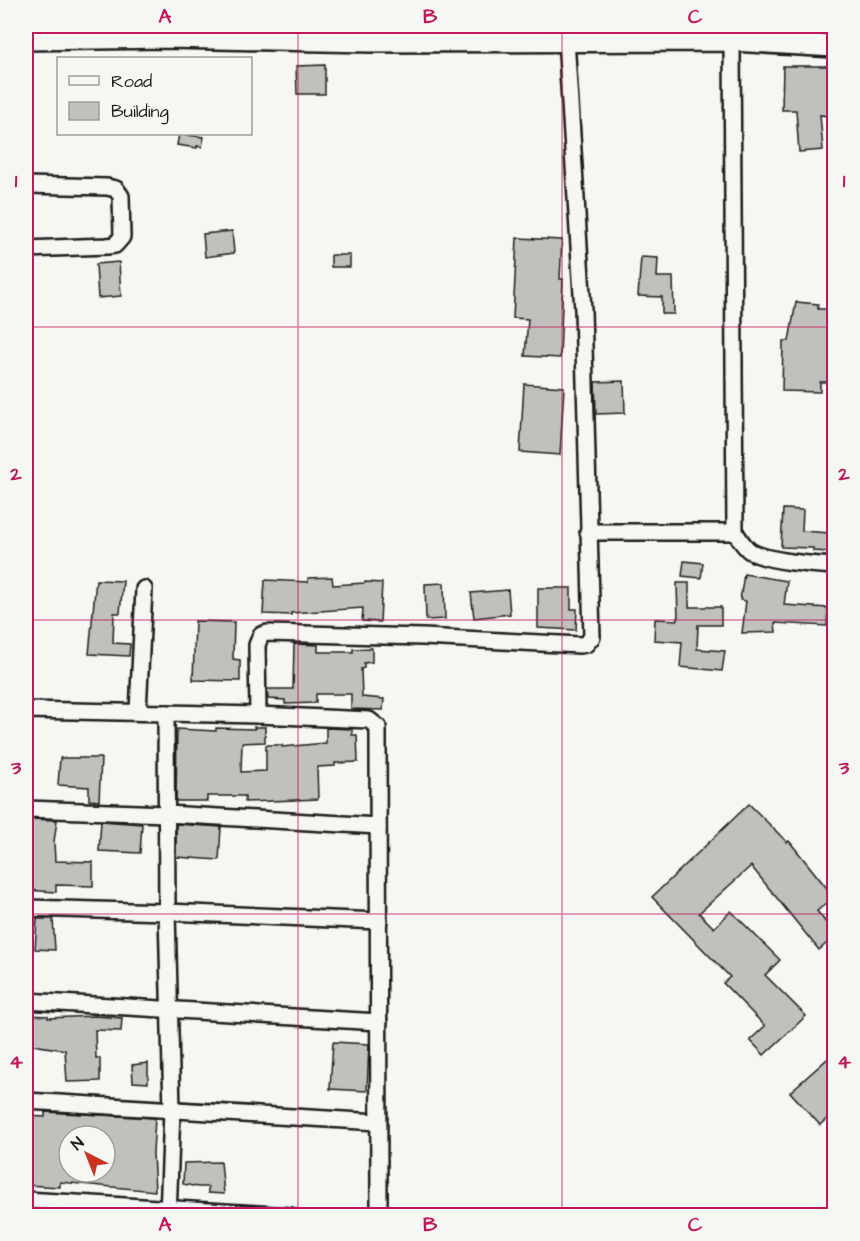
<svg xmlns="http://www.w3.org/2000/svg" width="860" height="1241" viewBox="0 0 860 1241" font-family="'Architects Daughter',sans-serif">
<rect width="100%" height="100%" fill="#f6f6f2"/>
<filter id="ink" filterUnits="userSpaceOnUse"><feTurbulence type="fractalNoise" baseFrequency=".0167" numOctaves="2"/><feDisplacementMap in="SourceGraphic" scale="12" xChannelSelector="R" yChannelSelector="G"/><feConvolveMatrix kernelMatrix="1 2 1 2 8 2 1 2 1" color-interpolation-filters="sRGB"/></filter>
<g filter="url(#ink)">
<!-- building -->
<g fill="#c0c0bd" stroke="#1c1c1c" stroke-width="1.5" fill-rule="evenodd">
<path d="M 325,65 L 325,94 L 297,94 L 296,66 Z"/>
<path d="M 783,66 L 834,66 L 834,117 L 820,115 L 823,150 L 799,152 L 796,110 L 782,110 Z"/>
<path d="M 179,134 L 204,137 L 202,147 L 197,146 L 197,148 L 177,145 Z"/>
<path d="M 232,231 L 234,253 L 205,257 L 203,234 Z"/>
<path d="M 517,238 L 562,240 L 560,279 L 563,279 L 560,358 L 525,356 L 528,319 L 513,318 Z"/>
<rect x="331" y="255" width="19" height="12"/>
<path d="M 641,257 L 658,258 L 657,277 L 673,277 L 674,314 L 662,314 L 662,297 L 638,296 Z"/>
<path d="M 119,262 L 121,296 L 98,298 L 96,264 Z"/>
<path d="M 796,302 L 818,304 L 818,309 L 834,309 L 834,382 L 820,382 L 820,392 L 782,391 L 783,341 L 789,341 Z"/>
<path d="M 624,381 L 625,413 L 596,414 L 595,382 Z"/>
<path d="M 524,384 L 564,387 L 560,455 L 520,452 Z"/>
<path d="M 783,509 L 803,510 L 802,531 L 830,533 L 829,552 L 813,551 L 813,548 L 781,547 Z"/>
<path d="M 684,561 L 703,563 L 701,578 L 682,576 Z"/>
<path d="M 744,574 L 787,581 L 784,605 L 828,608 L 827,626 L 775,623 L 776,632 L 742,633 L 746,601 L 740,600 Z"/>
<path d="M 332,577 L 333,585 L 365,583 L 365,582 L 382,583 L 380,622 L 362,621 L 363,608 L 291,613 L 291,615 L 263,614 L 265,580 L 308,582 L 308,578 Z"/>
<path d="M 96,580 L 123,581 L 120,613 L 114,613 L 113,643 L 130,644 L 129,656 L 89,654 Z"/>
<path d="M 444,583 L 445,619 L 426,620 L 425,584 Z"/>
<path d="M 677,583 L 689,583 L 689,607 L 721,607 L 721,625 L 698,625 L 697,649 L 725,651 L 722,671 L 680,667 L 682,642 L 654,640 L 655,619 L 678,620 Z"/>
<path d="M 538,588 L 571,588 L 571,609 L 577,609 L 576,630 L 538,628 Z"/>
<path d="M 508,590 L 510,614 L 474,618 L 471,593 Z"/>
<path d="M 195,621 L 234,622 L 233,659 L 240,660 L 240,681 L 193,680 Z"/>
<path d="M 294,644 L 318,645 L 318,652 L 353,652 L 353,649 L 372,648 L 372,662 L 364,663 L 364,668 L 361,669 L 362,697 L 384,699 L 383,710 L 351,709 L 351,694 L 316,694 L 316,703 L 285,704 L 285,700 L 268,699 L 267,689 L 293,689 Z"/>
<path d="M 254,727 L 265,727 L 265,742 L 242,743 L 241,772 L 266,771 L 266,745 L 282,745 L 282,747 L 326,743 L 326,728 L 352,729 L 352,735 L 357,735 L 358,762 L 335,763 L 335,766 L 317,767 L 318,799 L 245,802 L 245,796 L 207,796 L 207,801 L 176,801 L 177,729 L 216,731 L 216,728 L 255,729 Z"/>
<path d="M 60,758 L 101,758 L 99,801 L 89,800 L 89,787 L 58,785 Z"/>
<path d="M 749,804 L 787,842 L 789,841 L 834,897 L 817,911 L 834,933 L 834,937 L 819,950 L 751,866 L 699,913 L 714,928 L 731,911 L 780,960 L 765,975 L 806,1016 L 764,1055 L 750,1040 L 765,1026 L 723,983 L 730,977 L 652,897 Z"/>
<path d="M 26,819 L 57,820 L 54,842 L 55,861 L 93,862 L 93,886 L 56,885 L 56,892 L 26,890 Z"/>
<path d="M 101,821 L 142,824 L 140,853 L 99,851 Z"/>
<path d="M 176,824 L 221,827 L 219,860 L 176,857 Z"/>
<path d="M 37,919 L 53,919 L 55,950 L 35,949 Z"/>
<path d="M 26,1015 L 48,1016 L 48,1018 L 95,1016 L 122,1018 L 121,1031 L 95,1030 L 96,1058 L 100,1058 L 100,1081 L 67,1082 L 65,1050 L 26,1044 Z"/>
<path d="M 333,1042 L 369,1044 L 367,1091 L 330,1089 Z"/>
<path d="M 834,1053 L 834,1112 L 820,1125 L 790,1092 Z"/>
<path d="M 148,1063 L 148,1083 L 133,1082 L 132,1065 Z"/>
<path d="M 45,1112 L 155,1118 L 153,1153 L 155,1191 L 60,1182 L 60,1187 L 26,1185 L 26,1116 L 45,1117 ZM 69,1136 L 105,1136 L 105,1172 L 69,1172 Z"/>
<path d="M 221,1162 L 224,1194 L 208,1193 L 208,1187 L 198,1187 L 183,1184 L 184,1163 Z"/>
</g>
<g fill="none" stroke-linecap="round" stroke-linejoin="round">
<!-- street casing -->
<g stroke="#1c1c1c" stroke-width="20">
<g id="street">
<path d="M 732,40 L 735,532"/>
<path d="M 26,185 L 107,187 L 116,189 L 121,196 L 122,237 L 115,245 L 107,246 L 26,249"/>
<path d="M 588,532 L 735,532 C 739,538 744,547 750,551 C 765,561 816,565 834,566"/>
<path d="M 26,710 L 258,715 L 369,720 L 378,727 L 379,1216"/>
<path d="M 138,712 L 144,589"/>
<path d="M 166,713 L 167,912 L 172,1110 L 168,1216"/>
<path d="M 258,715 L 257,645 L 261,635 L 267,633 L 423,637 L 580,645 L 586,644 L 592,637 L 583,310 L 566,39"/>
<path d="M 26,809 L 167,814 L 378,826"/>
<path d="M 26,908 L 167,912 L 379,921"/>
<path d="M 26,1001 L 379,1022"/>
<path d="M 26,1101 L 378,1122"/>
<path d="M 26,1200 L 291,1216"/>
</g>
</g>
<!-- secondary casing -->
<g stroke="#1c1c1c" stroke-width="26">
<path id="secondary" d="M 26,39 L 166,37 L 370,41 L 732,40 L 834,46"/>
</g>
<!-- street -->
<use href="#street" stroke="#f6f6f2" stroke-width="15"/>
<!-- secondary -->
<use href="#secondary" stroke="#f6f6f2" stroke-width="21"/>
</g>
</g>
<!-- grid -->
<path fill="none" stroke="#c2185b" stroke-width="1.5" stroke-opacity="0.55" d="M 298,26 L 298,1216M 562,26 L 562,1216M 26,327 L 834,327M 26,620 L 834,620M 26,914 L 834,914"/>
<!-- margin -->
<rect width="860" height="1241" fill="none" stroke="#f6f6f2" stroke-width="66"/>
<!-- legend -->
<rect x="57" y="57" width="195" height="78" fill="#f6f6f2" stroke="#9f9f9c" stroke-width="1.5"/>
<rect x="69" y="76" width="30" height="9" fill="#f6f6f2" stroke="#9f9f9c" stroke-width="1.5"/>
<text x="111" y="87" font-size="18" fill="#1c1c1c">Road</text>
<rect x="69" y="102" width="30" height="18" fill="#c0c0bd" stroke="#9f9f9c" stroke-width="1.5"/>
<text x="111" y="117" font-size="18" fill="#1c1c1c">Building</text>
<!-- north arrow -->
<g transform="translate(87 1154) rotate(318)"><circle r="28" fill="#f6f6f2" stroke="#9f9f9c" stroke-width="1.5"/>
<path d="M0-4.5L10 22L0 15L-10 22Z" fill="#c8321e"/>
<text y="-9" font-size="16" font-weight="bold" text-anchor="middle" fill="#1c1c1c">N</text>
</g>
<rect x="33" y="33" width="794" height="1175" fill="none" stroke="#c2185b" stroke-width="2"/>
<g font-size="20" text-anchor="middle" font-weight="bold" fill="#c2185b">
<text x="165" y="23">A</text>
<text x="430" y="23">B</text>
<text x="695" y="23">C</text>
<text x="16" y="187">1</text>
<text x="844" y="187">1</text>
<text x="16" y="480">2</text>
<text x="844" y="480">2</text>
<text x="16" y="774">3</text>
<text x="844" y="774">3</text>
<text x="16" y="1068">4</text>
<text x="844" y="1068">4</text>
<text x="165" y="1231">A</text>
<text x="430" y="1231">B</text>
<text x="695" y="1231">C</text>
</g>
</svg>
